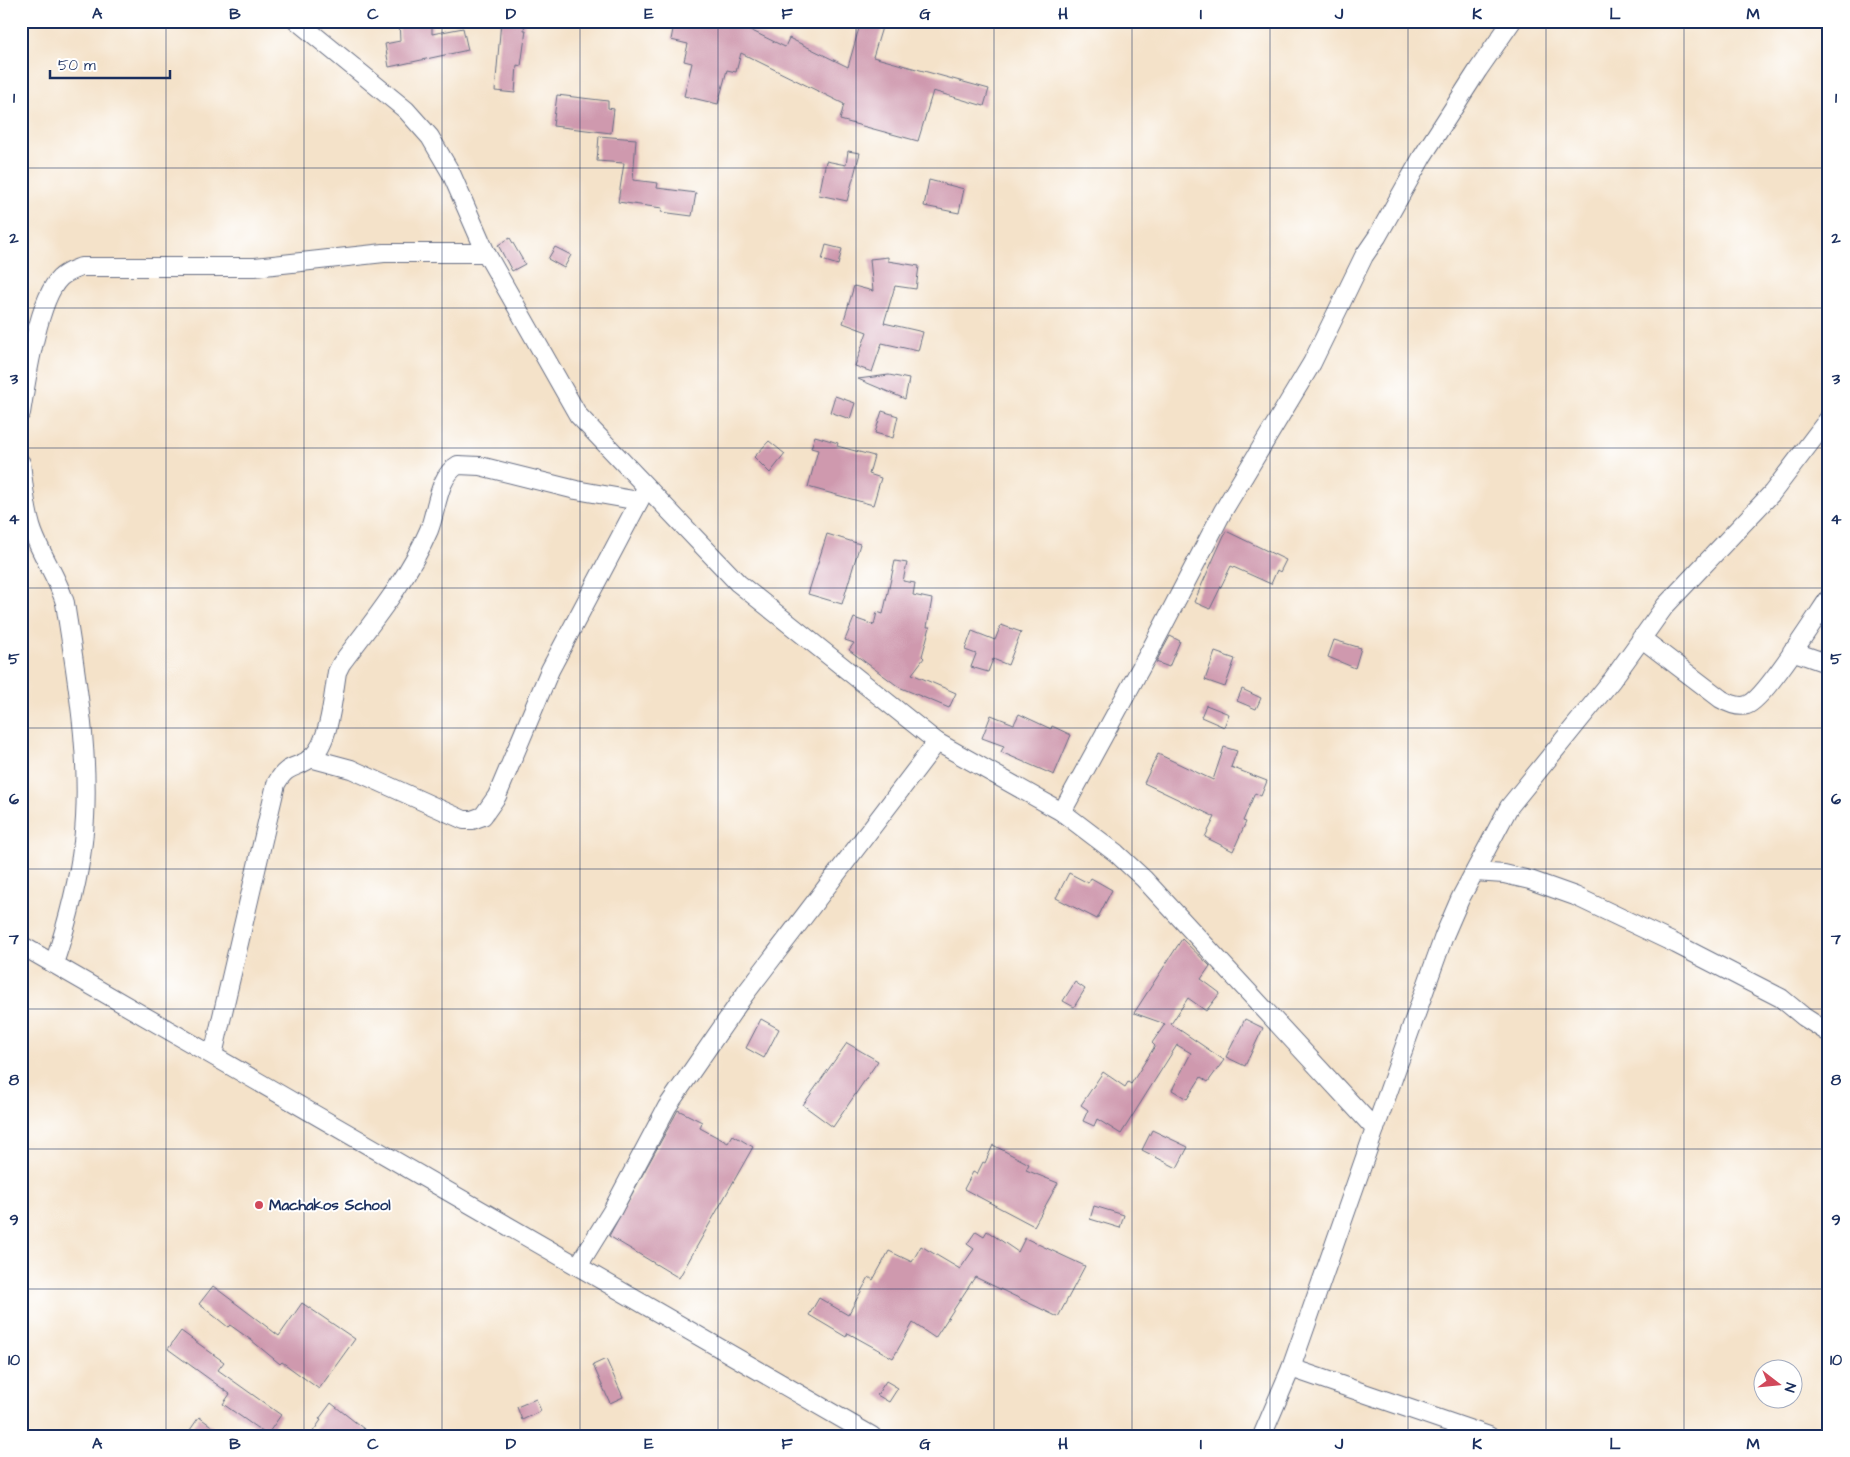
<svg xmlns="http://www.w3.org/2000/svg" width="1850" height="1457" viewBox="0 0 1850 1457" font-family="'Architects Daughter',sans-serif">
<rect width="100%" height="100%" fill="#fff"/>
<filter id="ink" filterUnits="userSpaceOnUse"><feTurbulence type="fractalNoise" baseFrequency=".02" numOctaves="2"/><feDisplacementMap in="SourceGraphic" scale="10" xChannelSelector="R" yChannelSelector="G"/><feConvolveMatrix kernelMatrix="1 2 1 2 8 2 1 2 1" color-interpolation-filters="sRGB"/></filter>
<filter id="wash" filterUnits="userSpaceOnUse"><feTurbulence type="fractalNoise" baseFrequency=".0096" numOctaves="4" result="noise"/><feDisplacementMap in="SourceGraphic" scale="20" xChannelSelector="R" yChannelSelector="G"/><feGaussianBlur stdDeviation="1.12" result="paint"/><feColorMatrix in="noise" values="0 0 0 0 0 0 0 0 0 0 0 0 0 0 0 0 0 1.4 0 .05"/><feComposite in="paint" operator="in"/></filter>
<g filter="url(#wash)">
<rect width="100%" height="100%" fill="#f4e2c9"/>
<g id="blocks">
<!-- building -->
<g fill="#cf99ae">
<path d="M 399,21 L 432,21 L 432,34 L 463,28 L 468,50 L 389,67 L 385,44 L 400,41 Z"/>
<path d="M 501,21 L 525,21 L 524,30 L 526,30 L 521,66 L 517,65 L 515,93 L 495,91 Z"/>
<path d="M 686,21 L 744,21 L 742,26 L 785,47 L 789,38 L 848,67 L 861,21 L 872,21 L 883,24 L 873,57 L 989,89 L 984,106 L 933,91 L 918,141 L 840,120 L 844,104 L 741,53 L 736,72 L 727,70 L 718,104 L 684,96 L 692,63 L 684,61 L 688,44 L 671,40 L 674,24 L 684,27 Z"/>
<path d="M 557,95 L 608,101 L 608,108 L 614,109 L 611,133 L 553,126 Z"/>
<path d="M 599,136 L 636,139 L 633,180 L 658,183 L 657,188 L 696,193 L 692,216 L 661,212 L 662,208 L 618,202 L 624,163 L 597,161 Z"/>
<path d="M 848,151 L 860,153 L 847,201 L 819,195 L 826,161 L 846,165 Z"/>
<path d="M 929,180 L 964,189 L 959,213 L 924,206 Z"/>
<path d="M 510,238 L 525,264 L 512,271 L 498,245 Z"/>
<path d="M 826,245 L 842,249 L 838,265 L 822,260 Z"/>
<path d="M 555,247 L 571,255 L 564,268 L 548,259 Z"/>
<path d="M 888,257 L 888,261 L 919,266 L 916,289 L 895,286 L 884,323 L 923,332 L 918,351 L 882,343 L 872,372 L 855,366 L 867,332 L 843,323 L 854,286 L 873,291 L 870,259 Z"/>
<path d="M 889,375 L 909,379 L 905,399 L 858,379 Z"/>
<path d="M 835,396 L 855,403 L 850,419 L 830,412 Z"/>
<path d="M 882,411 L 898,416 L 893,438 L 875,433 Z"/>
<path d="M 815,436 L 838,443 L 837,446 L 874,456 L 869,474 L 881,478 L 873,505 L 808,487 L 818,450 L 811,448 Z"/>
<path d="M 769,441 L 785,454 L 770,473 L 754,457 Z"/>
<path d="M 1226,531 L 1286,560 L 1280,572 L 1277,570 L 1271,584 L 1231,566 L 1210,609 L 1194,602 Z"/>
<path d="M 827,534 L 860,544 L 842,604 L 808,594 Z"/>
<path d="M 895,561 L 907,563 L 903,581 L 915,583 L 913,595 L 932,599 L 927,627 L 930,627 L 922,656 L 924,658 L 912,674 L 956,693 L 949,708 L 899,687 L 849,650 L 854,643 L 845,640 L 854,618 L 874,625 L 877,612 L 883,614 Z"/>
<path d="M 1001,625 L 1021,632 L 1008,665 L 993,659 L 988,672 L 971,667 L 976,654 L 965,650 L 972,631 L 995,640 Z"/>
<path d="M 1170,636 L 1180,641 L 1169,667 L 1156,662 Z"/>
<path d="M 1334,640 L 1361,648 L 1355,668 L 1328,657 Z"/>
<path d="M 1215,652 L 1235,659 L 1225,687 L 1205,680 Z"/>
<path d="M 1242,689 L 1261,698 L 1256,709 L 1237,701 Z"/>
<path d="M 1206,705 L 1229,714 L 1224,727 L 1201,717 Z"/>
<path d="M 1019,714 L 1051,729 L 1052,726 L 1071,735 L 1054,775 L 1001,752 L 1004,746 L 982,738 L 991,715 L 1014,724 Z"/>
<path d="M 1224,747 L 1237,751 L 1231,767 L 1267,781 L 1261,796 L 1255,793 L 1243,821 L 1246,822 L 1233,851 L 1205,837 L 1215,817 L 1144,783 L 1158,754 L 1213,780 Z"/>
<path d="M 1069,873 L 1088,883 L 1091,878 L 1112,890 L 1097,919 L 1056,898 Z"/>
<path d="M 1182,939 L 1210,966 L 1201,979 L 1220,993 L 1206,1011 L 1188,998 L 1171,1024 L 1224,1060 L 1208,1082 L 1201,1077 L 1187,1099 L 1172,1090 L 1191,1053 L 1177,1045 L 1121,1134 L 1097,1119 L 1094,1126 L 1083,1121 L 1088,1110 L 1081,1105 L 1103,1072 L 1125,1087 L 1128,1082 L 1131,1084 L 1155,1046 L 1152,1043 L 1165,1024 L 1134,1013 Z"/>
<path d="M 1075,982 L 1085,989 L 1074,1007 L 1063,1001 Z"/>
<path d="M 761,1019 L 779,1029 L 764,1058 L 746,1048 Z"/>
<path d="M 1245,1019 L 1263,1028 L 1245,1066 L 1226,1057 Z"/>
<path d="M 847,1043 L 878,1061 L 833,1127 L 803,1105 Z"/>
<path d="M 678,1110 L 702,1122 L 700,1128 L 728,1143 L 733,1135 L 753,1147 L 679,1278 L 609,1236 Z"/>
<path d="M 1152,1130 L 1188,1147 L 1177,1168 L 1142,1150 Z"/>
<path d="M 993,1145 L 1029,1164 L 1026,1170 L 1058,1183 L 1034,1226 L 964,1189 L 973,1172 L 977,1174 L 983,1162 L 985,1163 Z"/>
<path d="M 1094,1206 L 1124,1215 L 1120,1228 L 1090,1219 Z"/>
<path d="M 976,1231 L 984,1236 L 987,1231 L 1018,1252 L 1025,1238 L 1085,1266 L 1058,1317 L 975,1277 L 935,1338 L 913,1323 L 893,1358 L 848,1333 L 846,1337 L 809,1315 L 819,1298 L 848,1315 L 869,1277 L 873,1280 L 889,1251 L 912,1262 L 921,1246 L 960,1269 L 974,1249 L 967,1244 Z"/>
<path d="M 213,1286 L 279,1336 L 302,1303 L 355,1339 L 319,1389 L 282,1362 L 280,1364 L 251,1340 L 230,1325 L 228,1327 L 199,1304 Z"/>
<path d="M 181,1331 L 224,1362 L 218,1370 L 281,1415 L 267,1435 L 223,1404 L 230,1394 L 168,1349 Z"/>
<path d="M 606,1359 L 623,1397 L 610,1403 L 593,1365 Z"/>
<path d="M 886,1381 L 898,1388 L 889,1402 L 877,1395 Z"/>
<path d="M 536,1399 L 541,1411 L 522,1420 L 517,1407 Z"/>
<path d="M 331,1403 L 373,1436 L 310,1436 L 321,1420 L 319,1419 Z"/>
<path d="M 199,1417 L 225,1436 L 199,1436 L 190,1430 Z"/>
</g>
</g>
</g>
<g filter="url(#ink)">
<use href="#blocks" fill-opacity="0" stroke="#676e83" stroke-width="1"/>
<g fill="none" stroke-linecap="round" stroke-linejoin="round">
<!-- minor casing -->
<g stroke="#676e83" stroke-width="20">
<g id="minor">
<path d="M 297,21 L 406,110 L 430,137 L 451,173 L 486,253 L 578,415 L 738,583 L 937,742 L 1062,812 L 1116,853 L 1144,879 L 1375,1129 L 1291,1368 L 1262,1436"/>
<path d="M 21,413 C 26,382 38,299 60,278 C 66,272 73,270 81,267 L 255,267 L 384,253 L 486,253"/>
<path d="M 21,463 C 24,486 25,510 33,532 C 42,557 58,578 65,603 C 77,681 92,763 83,842 C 78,884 67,924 54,964"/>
<path d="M 1641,638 L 1721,699 C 1728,703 1738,708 1747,705 C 1764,700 1816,617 1829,598"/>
<path d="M 1792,651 L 1829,664"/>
<path d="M 310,758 L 351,769 L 464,820 L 472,820 L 483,816 L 497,796 L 550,670 L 644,492"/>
<path d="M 1062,812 L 1151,649 L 1223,511 L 1312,363 L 1364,256 L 1377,237 L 1422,157 L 1478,70 L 1512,21"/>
<path d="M 1475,872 L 1504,874 L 1530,880 L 1575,896 L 1676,944 L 1781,998 L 1804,1017 L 1829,1033"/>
<path d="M 21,945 L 872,1436"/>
<path d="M 213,1055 L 276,784 C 288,762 297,770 312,757 C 330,741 333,696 337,672 L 341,664 C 373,621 408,579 429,530 C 437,510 438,476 458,465 L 480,466 L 576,490 L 639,501"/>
<path d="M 1375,1129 L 1444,936 L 1460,899 L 1509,807 L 1612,680 L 1665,606 L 1772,493 L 1829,418"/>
<path d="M 578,1266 L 612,1211 L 667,1107 L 745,994 L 937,742"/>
<path d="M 1291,1368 L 1489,1436"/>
</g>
</g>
<!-- minor -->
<use href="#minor" stroke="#fff" stroke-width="18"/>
</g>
</g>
<!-- grid -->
<path fill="none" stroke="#1b2f5e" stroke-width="1" stroke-opacity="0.55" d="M 166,21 L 166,1436M 304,21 L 304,1436M 442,21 L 442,1436M 580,21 L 580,1436M 718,21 L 718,1436M 856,21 L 856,1436M 994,21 L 994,1436M 1132,21 L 1132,1436M 1270,21 L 1270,1436M 1408,21 L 1408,1436M 1546,21 L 1546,1436M 1684,21 L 1684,1436M 21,168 L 1829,168M 21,308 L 1829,308M 21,448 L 1829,448M 21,588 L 1829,588M 21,728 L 1829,728M 21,869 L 1829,869M 21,1009 L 1829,1009M 21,1149 L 1829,1149M 21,1289 L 1829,1289"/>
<!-- markers -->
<circle fill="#d1495b" stroke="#fff" stroke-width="2" cx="259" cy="1205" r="5"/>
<g text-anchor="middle" stroke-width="4" stroke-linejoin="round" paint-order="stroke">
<!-- poi labels -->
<g font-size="15" font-weight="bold" fill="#1b2f5e" stroke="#fff" text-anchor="start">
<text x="269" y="1210">Machakos School</text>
</g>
</g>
<!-- margin -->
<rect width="1850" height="1457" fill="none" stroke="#fff" stroke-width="55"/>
<!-- north arrow -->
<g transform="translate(1778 1384) rotate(106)"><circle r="24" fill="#ffffff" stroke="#a4acbf"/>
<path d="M0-4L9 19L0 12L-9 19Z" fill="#d1495b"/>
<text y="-8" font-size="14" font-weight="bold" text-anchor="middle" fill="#1b2f5e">N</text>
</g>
<!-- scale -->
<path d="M50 70v8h120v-8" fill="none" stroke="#1b2f5e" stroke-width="2.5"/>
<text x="58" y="70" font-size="15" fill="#1b2f5e" stroke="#ffffff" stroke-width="4" paint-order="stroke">50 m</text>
<rect x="28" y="28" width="1794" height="1402" fill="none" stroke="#1b2f5e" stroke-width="2"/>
<g font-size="16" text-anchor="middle" font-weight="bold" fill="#1b2f5e">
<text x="97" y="19">A</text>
<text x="235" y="19">B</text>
<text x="373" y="19">C</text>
<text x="511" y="19">D</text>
<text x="649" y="19">E</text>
<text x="787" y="19">F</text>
<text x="925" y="19">G</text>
<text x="1063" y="19">H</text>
<text x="1201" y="19">I</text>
<text x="1339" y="19">J</text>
<text x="1477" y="19">K</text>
<text x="1615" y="19">L</text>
<text x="1753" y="19">M</text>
<text x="14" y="103">1</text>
<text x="1836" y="103">1</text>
<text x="14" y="243">2</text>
<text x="1836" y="243">2</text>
<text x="14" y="384">3</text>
<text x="1836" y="384">3</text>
<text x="14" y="524">4</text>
<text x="1836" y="524">4</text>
<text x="14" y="664">5</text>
<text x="1836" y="664">5</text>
<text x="14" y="804">6</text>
<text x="1836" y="804">6</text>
<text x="14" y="944">7</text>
<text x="1836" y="944">7</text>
<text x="14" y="1085">8</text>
<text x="1836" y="1085">8</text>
<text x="14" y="1225">9</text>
<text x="1836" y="1225">9</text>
<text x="14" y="1365">10</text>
<text x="1836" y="1365">10</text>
<text x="97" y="1449">A</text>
<text x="235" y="1449">B</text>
<text x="373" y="1449">C</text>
<text x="511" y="1449">D</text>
<text x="649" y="1449">E</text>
<text x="787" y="1449">F</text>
<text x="925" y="1449">G</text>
<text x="1063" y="1449">H</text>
<text x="1201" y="1449">I</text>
<text x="1339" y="1449">J</text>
<text x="1477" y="1449">K</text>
<text x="1615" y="1449">L</text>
<text x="1753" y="1449">M</text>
</g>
</svg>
